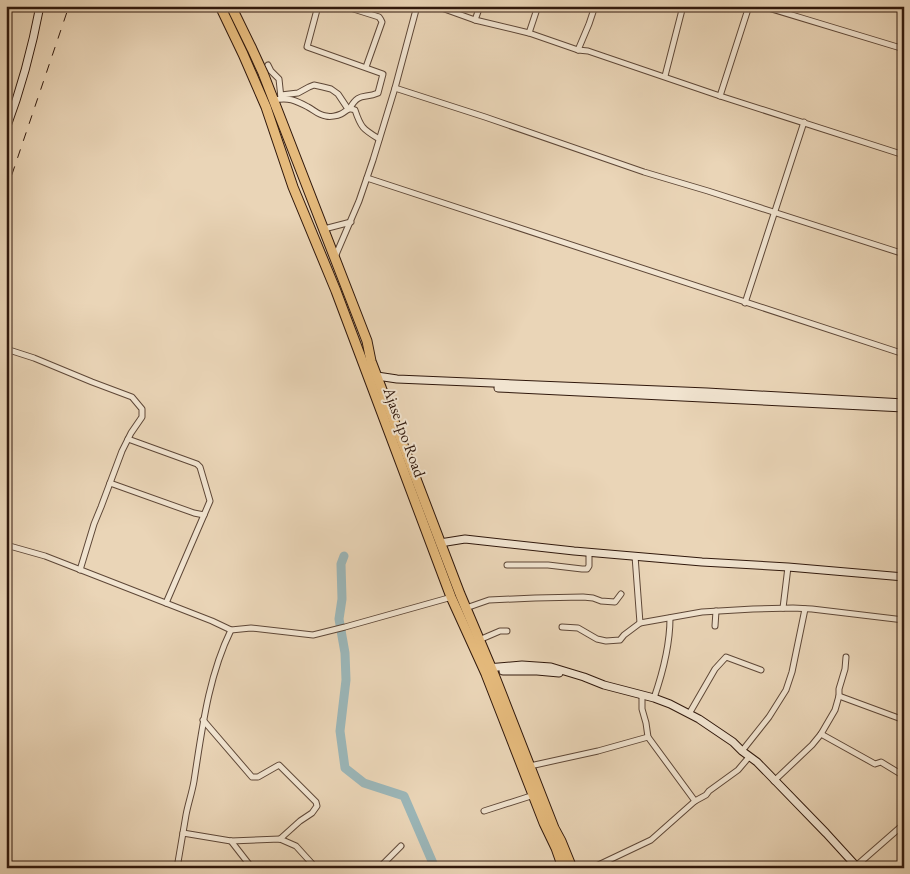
<svg xmlns="http://www.w3.org/2000/svg" width="910" height="874" viewBox="0 0 910 874" font-family="'EB Garamond',serif">
<rect width="100%" height="100%" fill="#ead5b7"/>
<filter id="stains"><feTurbulence type="fractalNoise" baseFrequency=".004" numOctaves="4"/><feColorMatrix values="0 0 0 0 .2 0 0 0 0 .09 0 0 0 0 .02 0 0 0 .5 -.17"/></filter>
<radialGradient id="worn" r=".72"><stop offset=".6" stop-color="#630" stop-opacity="0"/><stop offset="1" stop-color="#630" stop-opacity=".3"/></radialGradient>
<g fill="none" stroke-linecap="round" stroke-linejoin="round">
<!-- river -->
<path stroke="#9bb6b8" stroke-width="9" d="M 344,556 L 341,564 L 342,599 L 339,619 L 345,653 L 346,680 L 340,731 L 345,768 L 364,783 L 404,796 L 435,868"/>
<!-- street casing -->
<g stroke="#5e4737" stroke-width="7">
<g id="street">
<path d="M 318,6 L 307,47 L 383,74 L 378,93 C 364,99 359,92 350,108"/>
<path d="M 344,6 L 379,17 L 381,20 L 382,22 L 366,67"/>
<path d="M 436,6 L 475,20 L 529,33 L 578,50 L 588,51 L 720,96 L 904,155"/>
<path d="M 762,6 L 904,49"/>
<path d="M 475,20 L 480,6"/>
<path d="M 529,33 L 538,6"/>
<path d="M 578,50 L 589,24 L 595,6"/>
<path d="M 268,65 L 271,71 L 279,79 L 281,98"/>
<path d="M 665,76 L 683,6"/>
<path d="M 395,88 L 485,117 L 644,172 L 708,191 L 904,254"/>
<path d="M 281,95 L 298,93 L 309,87 L 314,85 L 323,87 L 331,89 L 338,94 L 348,109"/>
<path d="M 720,96 L 749,6"/>
<path d="M 274,100 C 288,97 295,100 308,107 C 314,110 318,115 326,116 C 330,117 337,116 341,114 C 347,111 348,107 355,110 C 361,128 363,129 379,139"/>
<path d="M 367,178 L 904,354"/>
<path d="M 324,229 L 351,222"/>
<path d="M 335,257 L 359,201 L 373,160 L 395,88 L 417,6"/>
<path d="M 745,303 L 804,122"/>
<path d="M 6,349 L 34,358 L 92,382 L 132,397 L 142,409 L 142,417 L 131,433 L 122,451 L 101,507 L 94,524 L 80,570"/>
<path d="M 110,483 L 194,513 L 204,515 L 210,501 L 200,467 L 197,464 L 128,439"/>
<path d="M 6,545 L 45,556 L 212,621 L 231,630 L 251,628 L 313,635 L 345,627 L 452,597"/>
<path d="M 635,556 L 640,623"/>
<path d="M 507,565 L 548,565 L 582,569 L 587,569 L 589,566 L 589,552"/>
<path d="M 166,603 L 204,515"/>
<path d="M 466,608 L 489,600 L 535,598 L 583,597 L 593,598 L 601,601 L 615,602 L 621,594"/>
<path d="M 783,608 L 788,567"/>
<path d="M 715,626 L 716,611"/>
<path d="M 562,627 L 578,628 L 597,639 L 606,641 L 620,640 L 624,635 L 640,623 L 702,612 L 753,609 L 793,608 L 812,609 L 904,620"/>
<path d="M 479,640 L 500,631 L 507,631"/>
<path d="M 642,695 L 642,709 L 646,723 L 648,737 L 695,801"/>
<path d="M 839,696 L 904,720"/>
<path d="M 654,698 C 663,672 670,646 670,618"/>
<path d="M 689,714 L 715,669 L 726,657 L 761,670"/>
<path d="M 203,720 L 252,777 L 258,777 L 279,765 L 316,802 L 317,806 L 312,813 L 300,821 L 280,839"/>
<path d="M 821,734 L 875,764 L 881,762 L 904,776"/>
<path d="M 742,751 L 769,717 L 786,690 L 792,672 L 805,609"/>
<path d="M 530,766 L 598,751 L 648,737"/>
<path d="M 774,781 L 812,745 L 821,734 L 835,710 L 839,696 L 839,689 L 845,669 L 846,657"/>
<path d="M 484,811 L 534,795"/>
<path d="M 183,833 L 231,841 L 280,839 L 296,846 L 316,868"/>
<path d="M 231,841 L 252,868"/>
<path d="M 856,866 L 904,824"/>
<path d="M 177,868 C 180,850 183,832 186,815 C 188,804 192,793 194,781 C 202,730 208,677 231,630"/>
<path d="M 379,868 L 401,846"/>
<path d="M 592,868 L 651,840 L 695,801 L 706,795 L 709,791 L 738,770 L 749,757"/>
</g>
</g>
<!-- secondary casing -->
<g stroke="#30180c" stroke-width="9">
<g id="secondary">
<path d="M 6,129 C 21,89 32,48 40,6"/>
<path d="M 377,376 L 397,379 L 707,392 L 904,403"/>
<path d="M 498,388 L 904,408"/>
<path d="M 440,543 L 465,539 L 574,551 L 702,562 L 788,567 L 904,577"/>
<path d="M 487,668 L 522,665 L 551,667 L 584,677 L 604,685 L 654,698 L 670,704 L 699,719 L 733,742 L 742,751 L 757,762 L 826,833 L 858,868"/>
<path d="M 503,671 L 537,671 L 559,673"/>
</g>
</g>
<!-- highway casing -->
<g stroke="#30180c" stroke-width="11">
<g id="highway">
<path d="M 220,6 L 243,54 L 266,107 L 293,187 L 336,291 L 451,597 L 486,674 L 544,823 L 556,848 L 563,868"/>
<path d="M 231,6 L 252,49 L 263,73 L 367,341 L 371,361 L 460,594 L 493,672 L 554,828 L 561,841 L 572,868"/>
</g>
</g>
<!-- street -->
<use href="#street" stroke="#f1e4d0" stroke-width="5"/>
<!-- secondary -->
<use href="#secondary" stroke="#f1e4d0" stroke-width="7"/>
<!-- highway -->
<use href="#highway" stroke="#e5ba7c" stroke-width="9"/>
<!-- rail -->
<path stroke="#30180c" stroke-width="1" stroke-dasharray="9 9" stroke-linecap="butt" d="M 6,192 L 69,6"/>
</g>
<g text-anchor="middle" stroke-width="4" stroke-linejoin="round" paint-order="stroke">
<!-- street labels -->
<g font-size="16" fill="#30180c" stroke="#f1e4d0">
<text transform="translate(405 432) rotate(70)" y="6">Ajase Ipo Road</text>
</g>
</g>
<!-- margin -->
<rect width="910" height="874" fill="none" stroke="#ead5b7" stroke-width="25"/>
<rect x="8" y="8" width="895" height="859" fill="none" stroke="#30180c" stroke-width="2.5"/>
<rect x="12" y="12" width="885" height="849" fill="none" stroke="#30180c"/>
<rect width="100%" height="100%" filter="url(#stains)"/>
<rect width="100%" height="100%" fill="url(#worn)"/>
</svg>
